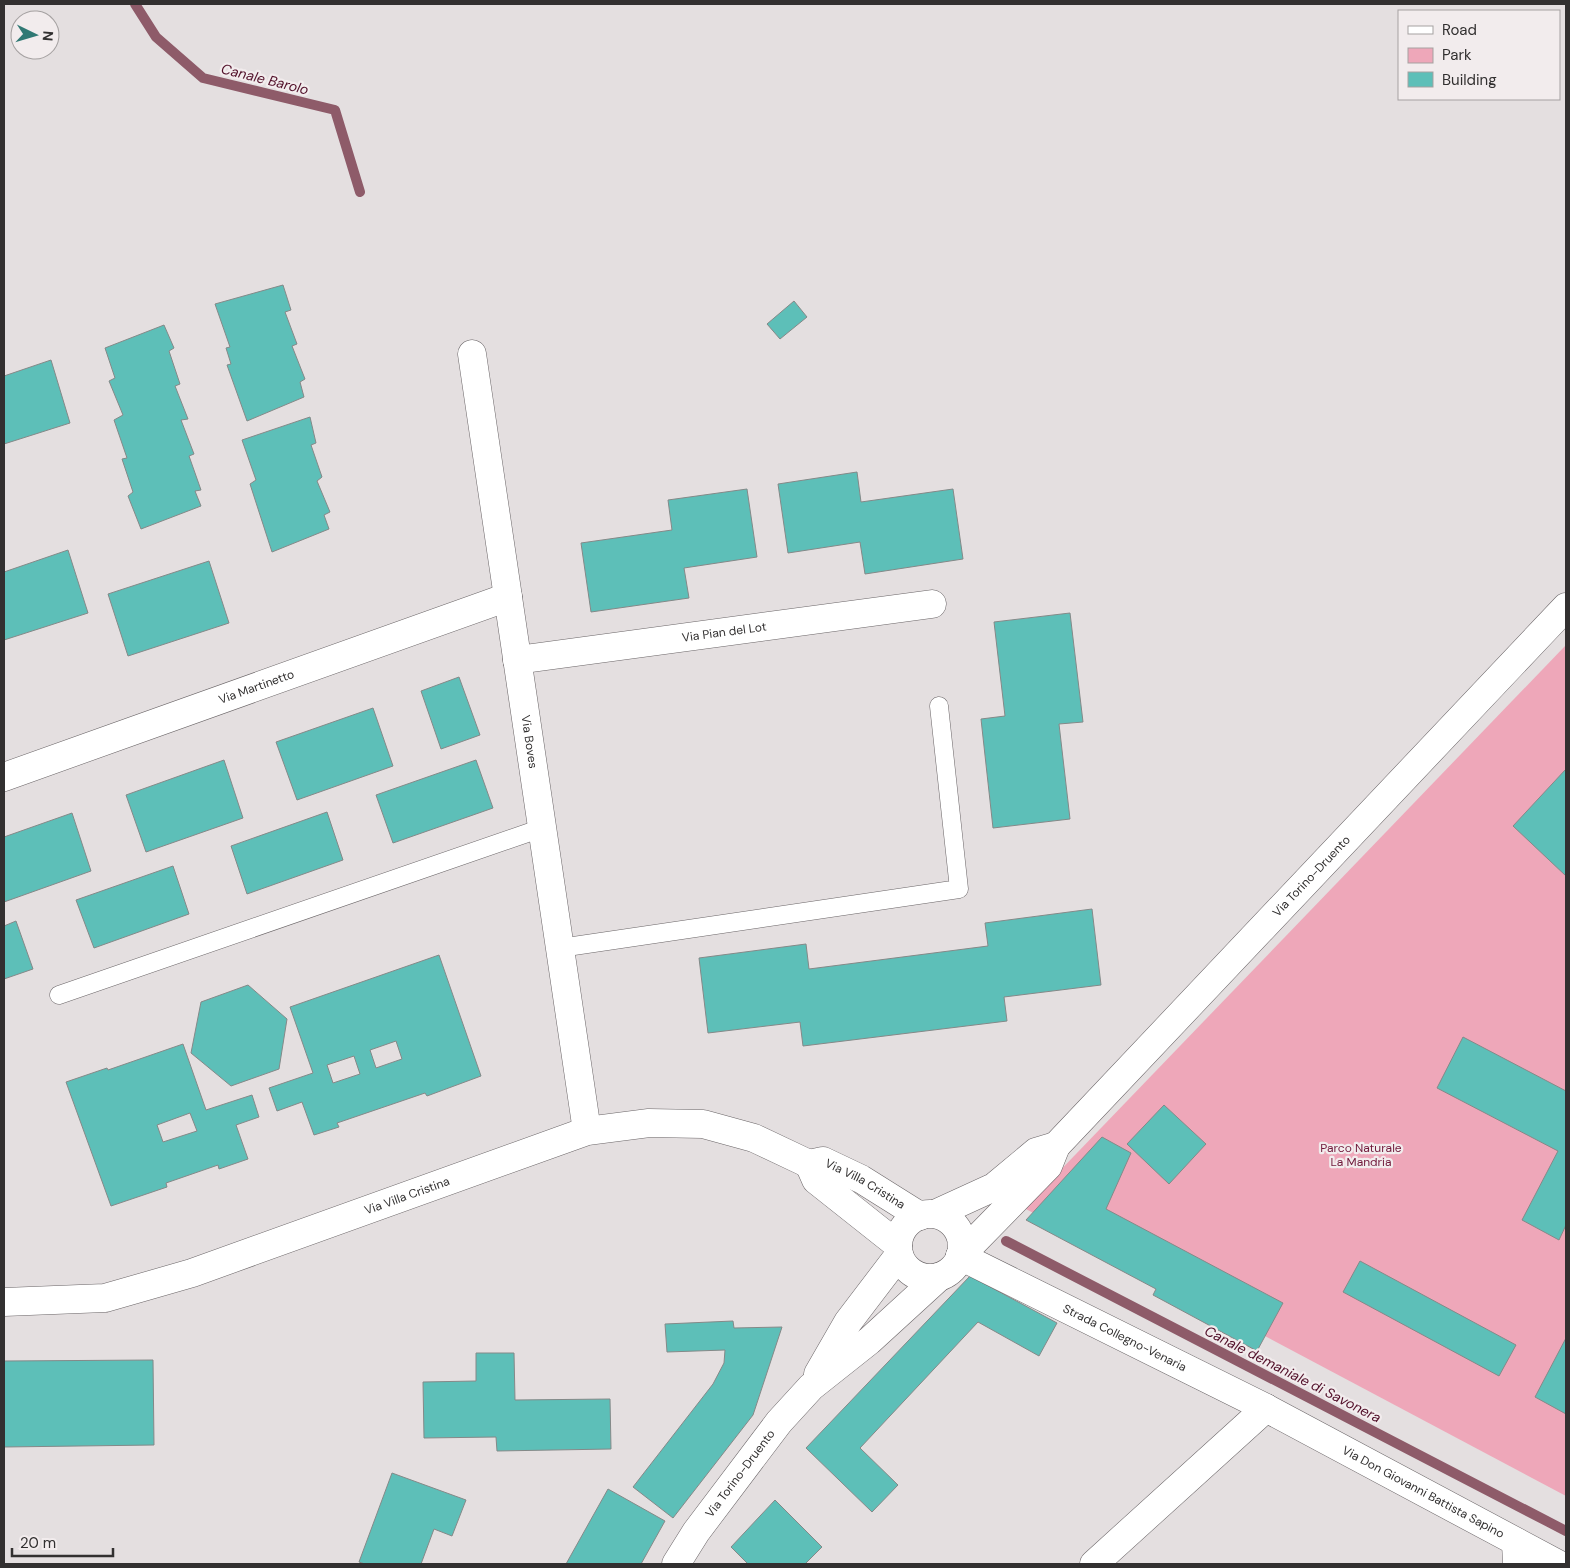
<svg xmlns="http://www.w3.org/2000/svg" width="1570" height="1568" viewBox="0 0 1570 1568" font-family="'DM Sans',sans-serif">
<rect width="100%" height="100%" fill="#e4dfe0"/>
<!-- green -->
<path fill="#eea7b9" d="M 1566,645 L 1566,1496 L 1024,1208 Z"/>
<g fill="none" stroke-linecap="round" stroke-linejoin="round">
<!-- stream -->
<g stroke="#8e5b69" stroke-width="10">
<path d="M 135,4 L 156,37 L 203,78 L 335,110 L 360,192"/>
<path d="M 1006,1241 L 1566,1531"/>
</g>
</g>
<!-- building -->
<g fill="#5dbfb8" stroke="#848988" fill-rule="evenodd">
<path d="M 283,285 L 291,310 L 285,312 L 297,344 L 292,346 L 305,379 L 300,382 L 304,397 L 247,421 L 227,365 L 231,364 L 226,348 L 230,347 L 215,304 Z"/>
<path d="M 794,301 L 807,317 L 780,339 L 767,324 Z"/>
<path d="M 164,325 L 174,348 L 169,351 L 180,384 L 175,386 L 188,419 L 181,420 L 194,454 L 189,456 L 201,490 L 195,491 L 201,506 L 141,529 L 128,496 L 133,492 L 122,459 L 127,458 L 114,420 L 123,415 L 109,381 L 115,378 L 105,348 Z"/>
<path d="M 51,360 L 70,423 L 4,444 L 4,376 Z"/>
<path d="M 310,417 L 316,443 L 311,445 L 322,477 L 317,481 L 330,512 L 324,515 L 329,529 L 272,552 L 250,484 L 256,480 L 242,440 Z"/>
<path d="M 857,472 L 861,502 L 953,489 L 963,559 L 865,574 L 860,542 L 788,553 L 778,484 Z"/>
<path d="M 747,489 L 757,557 L 684,568 L 689,598 L 591,612 L 581,543 L 672,530 L 668,500 Z"/>
<path d="M 68,550 L 88,613 L 4,640 L 4,572 Z"/>
<path d="M 209,561 L 229,623 L 128,656 L 108,594 Z"/>
<path d="M 1070,613 L 1083,722 L 1059,724 L 1070,819 L 993,828 L 981,719 L 1005,716 L 994,622 Z"/>
<path d="M 459,677 L 480,735 L 441,749 L 421,691 Z"/>
<path d="M 373,708 L 393,766 L 297,800 L 276,742 Z"/>
<path d="M 224,760 L 243,818 L 146,852 L 126,795 Z"/>
<path d="M 476,760 L 493,808 L 393,843 L 376,795 Z"/>
<path d="M 1566,769 L 1566,876 L 1513,826 Z"/>
<path d="M 327,812 L 343,860 L 247,894 L 231,846 Z"/>
<path d="M 72,813 L 91,871 L 4,902 L 4,837 Z"/>
<path d="M 173,866 L 189,914 L 94,948 L 76,900 Z"/>
<path d="M 1092,909 L 1101,985 L 1004,997 L 1007,1021 L 803,1046 L 800,1022 L 708,1033 L 699,958 L 806,944 L 809,969 L 988,946 L 985,923 Z"/>
<path d="M 16,921 L 33,969 L 4,979 L 4,926 Z"/>
<path d="M 439,955 L 481,1076 L 427,1096 L 425,1093 L 337,1123 L 339,1127 L 314,1135 L 302,1102 L 277,1111 L 269,1088 L 313,1073 L 290,1007 ZM 396,1041 L 402,1059 L 376,1068 L 370,1050 ZM 354,1056 L 360,1074 L 333,1083 L 327,1065 Z"/>
<path d="M 248,985 L 287,1019 L 279,1069 L 231,1086 L 191,1053 L 201,1002 Z"/>
<path d="M 1463,1037 L 1566,1091 L 1566,1225 L 1559,1240 L 1522,1220 L 1558,1151 L 1437,1088 Z"/>
<path d="M 183,1044 L 206,1110 L 252,1095 L 259,1117 L 236,1125 L 248,1159 L 219,1169 L 218,1165 L 166,1183 L 167,1187 L 111,1206 L 66,1082 L 107,1068 L 108,1070 ZM 190,1113 L 197,1131 L 163,1142 L 157,1125 Z"/>
<path d="M 1164,1105 L 1206,1144 L 1169,1184 L 1127,1144 Z"/>
<path d="M 1102,1137 L 1131,1153 L 1106,1209 L 1283,1303 L 1257,1351 L 1153,1295 L 1156,1289 L 1026,1220 Z"/>
<path d="M 1360,1261 L 1516,1345 L 1499,1376 L 1343,1292 Z"/>
<path d="M 970,1276 L 1057,1323 L 1039,1356 L 978,1322 L 860,1448 L 898,1485 L 872,1512 L 806,1448 Z"/>
<path d="M 733,1321 L 734,1328 L 782,1327 L 753,1415 L 673,1518 L 633,1487 L 713,1384 L 724,1363 L 725,1350 L 667,1352 L 665,1324 Z"/>
<path d="M 1566,1338 L 1566,1414 L 1535,1397 Z"/>
<path d="M 476,1353 L 514,1353 L 515,1400 L 610,1399 L 611,1449 L 497,1451 L 496,1437 L 424,1438 L 423,1382 L 476,1381 Z"/>
<path d="M 153,1360 L 154,1445 L 4,1447 L 4,1361 Z"/>
<path d="M 392,1473 L 466,1500 L 452,1536 L 434,1529 L 421,1564 L 365,1564 L 359,1562 Z"/>
<path d="M 608,1489 L 665,1521 L 641,1564 L 566,1564 Z"/>
<path d="M 775,1500 L 822,1547 L 805,1564 L 748,1564 L 731,1547 Z"/>
</g>
<g fill="none" stroke-linecap="round" stroke-linejoin="round">
<!-- lane casing -->
<g stroke="#6a6567" stroke-width="19">
<g id="lane">
<path d="M 560,948 L 959,889 L 939,706"/>
<path d="M 59,995 L 542,828"/>
</g>
</g>
<!-- street casing -->
<g stroke="#6a6567" stroke-width="29">
<g id="street">
<path id="s1" d="M 472,354 L 587,1131"/>
<path id="s2" d="M 517,660 L 932,604"/>
<path id="s3" d="M 4,777 L 508,597"/>
<path d="M 1516,1542 L 1517,1564"/>
<path d="M 1094,1564 L 1266,1408"/>
</g>
</g>
<!-- secondary casing -->
<g stroke="#6a6567" stroke-width="29">
<g id="secondary">
<path d="M 809,1164 L 816,1180 L 898,1245"/>
<path d="M 935,1214 L 994,1187 L 1036,1152 L 1056,1146"/>
<circle cx="930" cy="1246" r="32"/>
<path id="s4" d="M 960,1256 L 1048,1166 L 1056,1146 L 1566,607"/>
<path id="s5" d="M 960,1256 L 1266,1408 L 1558,1564"/>
<path id="s6" d="M 4,1302 L 105,1298 L 192,1273 L 587,1131 L 649,1123 L 703,1124 L 754,1138 L 809,1164 L 823,1161 L 861,1179 L 920,1216"/>
<path d="M 818,1374 L 848,1322 L 899,1255"/>
<path id="s7" d="M 676,1564 L 696,1532 L 779,1422 L 811,1387 L 869,1341 L 939,1277"/>
</g>
</g>
<!-- lane -->
<use href="#lane" stroke="#fff" stroke-width="18"/>
<!-- street -->
<use href="#street" stroke="#fff" stroke-width="28"/>
<!-- secondary -->
<use href="#secondary" stroke="#fff" stroke-width="28"/>
</g>
<g text-anchor="middle" stroke-width="4.5" stroke-linejoin="round" paint-order="stroke">
<!-- street labels -->
<g font-size="12" fill="#323030" stroke="#f2eced">
<text dy="4" stroke="none"><textPath href="#s2" startOffset="209">Via Pian del Lot</textPath></text>
<text dy="4" stroke="none"><textPath href="#s3" startOffset="268">Via Martinetto</textPath></text>
<text dy="4" stroke="none"><textPath href="#s1" startOffset="392">Via Boves</textPath></text>
<text dy="4" stroke="none"><textPath href="#s4" startOffset="519">Via Torino-Druento</textPath></text>
<text dy="4" stroke="none"><textPath href="#s6" startOffset="904">Via Villa Cristina</textPath></text>
<text dy="4" stroke="none"><textPath href="#s6" startOffset="420">Via Villa Cristina</textPath></text>
<text dy="4" stroke="none"><textPath href="#s5" startOffset="184">Strada Collegno-Venaria</textPath></text>
<text dy="4" stroke="none"><textPath href="#s7" startOffset="111">Via Torino-Druento</textPath></text>
<text dy="4" stroke="none"><textPath href="#s5" startOffset="520">Via Don Giovanni Battista Sapino</textPath></text>
</g>
<!-- park labels -->
<g font-size="12" fill="#70193b" stroke="#f2eced">
<text x="1361" y="1152">Parco Naturale<tspan x="1361" dy="14">La Mandria</tspan></text>
</g>
<!-- water labels -->
<g font-size="14" font-style="italic" fill="#500e28" stroke="#f2eced">
<text transform="translate(265 79) rotate(14)" y="5">Canale Barolo</text>
<text transform="translate(1293 1374) rotate(27)" y="5">Canale demaniale di Savonera</text>
</g>
</g>
<!-- border -->
<rect width="1570" height="1568" fill="none" stroke="#323030" stroke-width="10"/>
<!-- legend -->
<rect x="1398" y="10" width="162" height="90" fill="#f2eced" stroke="#a5a1a1"/>
<rect x="1408" y="26" width="25" height="8" fill="#ffffff" stroke="#a5a1a1"/>
<text x="1442" y="35" font-size="15" fill="#323030">Road</text>
<rect x="1408" y="48" width="25" height="15" fill="#eea7b9" stroke="#a5a1a1"/>
<text x="1442" y="60" font-size="15" fill="#323030">Park</text>
<rect x="1408" y="72" width="25" height="15" fill="#5dbfb8" stroke="#a5a1a1"/>
<text x="1442" y="85" font-size="15" fill="#323030">Building</text>
<!-- north arrow -->
<g transform="translate(35 35) rotate(95)"><circle r="24" fill="#f2eced" stroke="#a5a1a1"/>
<path d="M0-4L9 19L0 12L-9 19Z" fill="#307974"/>
<text y="-8" font-size="14" font-weight="bold" text-anchor="middle" fill="#323030">N</text>
</g>
<!-- scale -->
<path d="M12 1548v8h101v-8" fill="none" stroke="#323030" stroke-width="2.5"/>
<text x="20" y="1548" font-size="15" fill="#323030" stroke="#f2eced" stroke-width="4" paint-order="stroke">20 m</text>
</svg>
